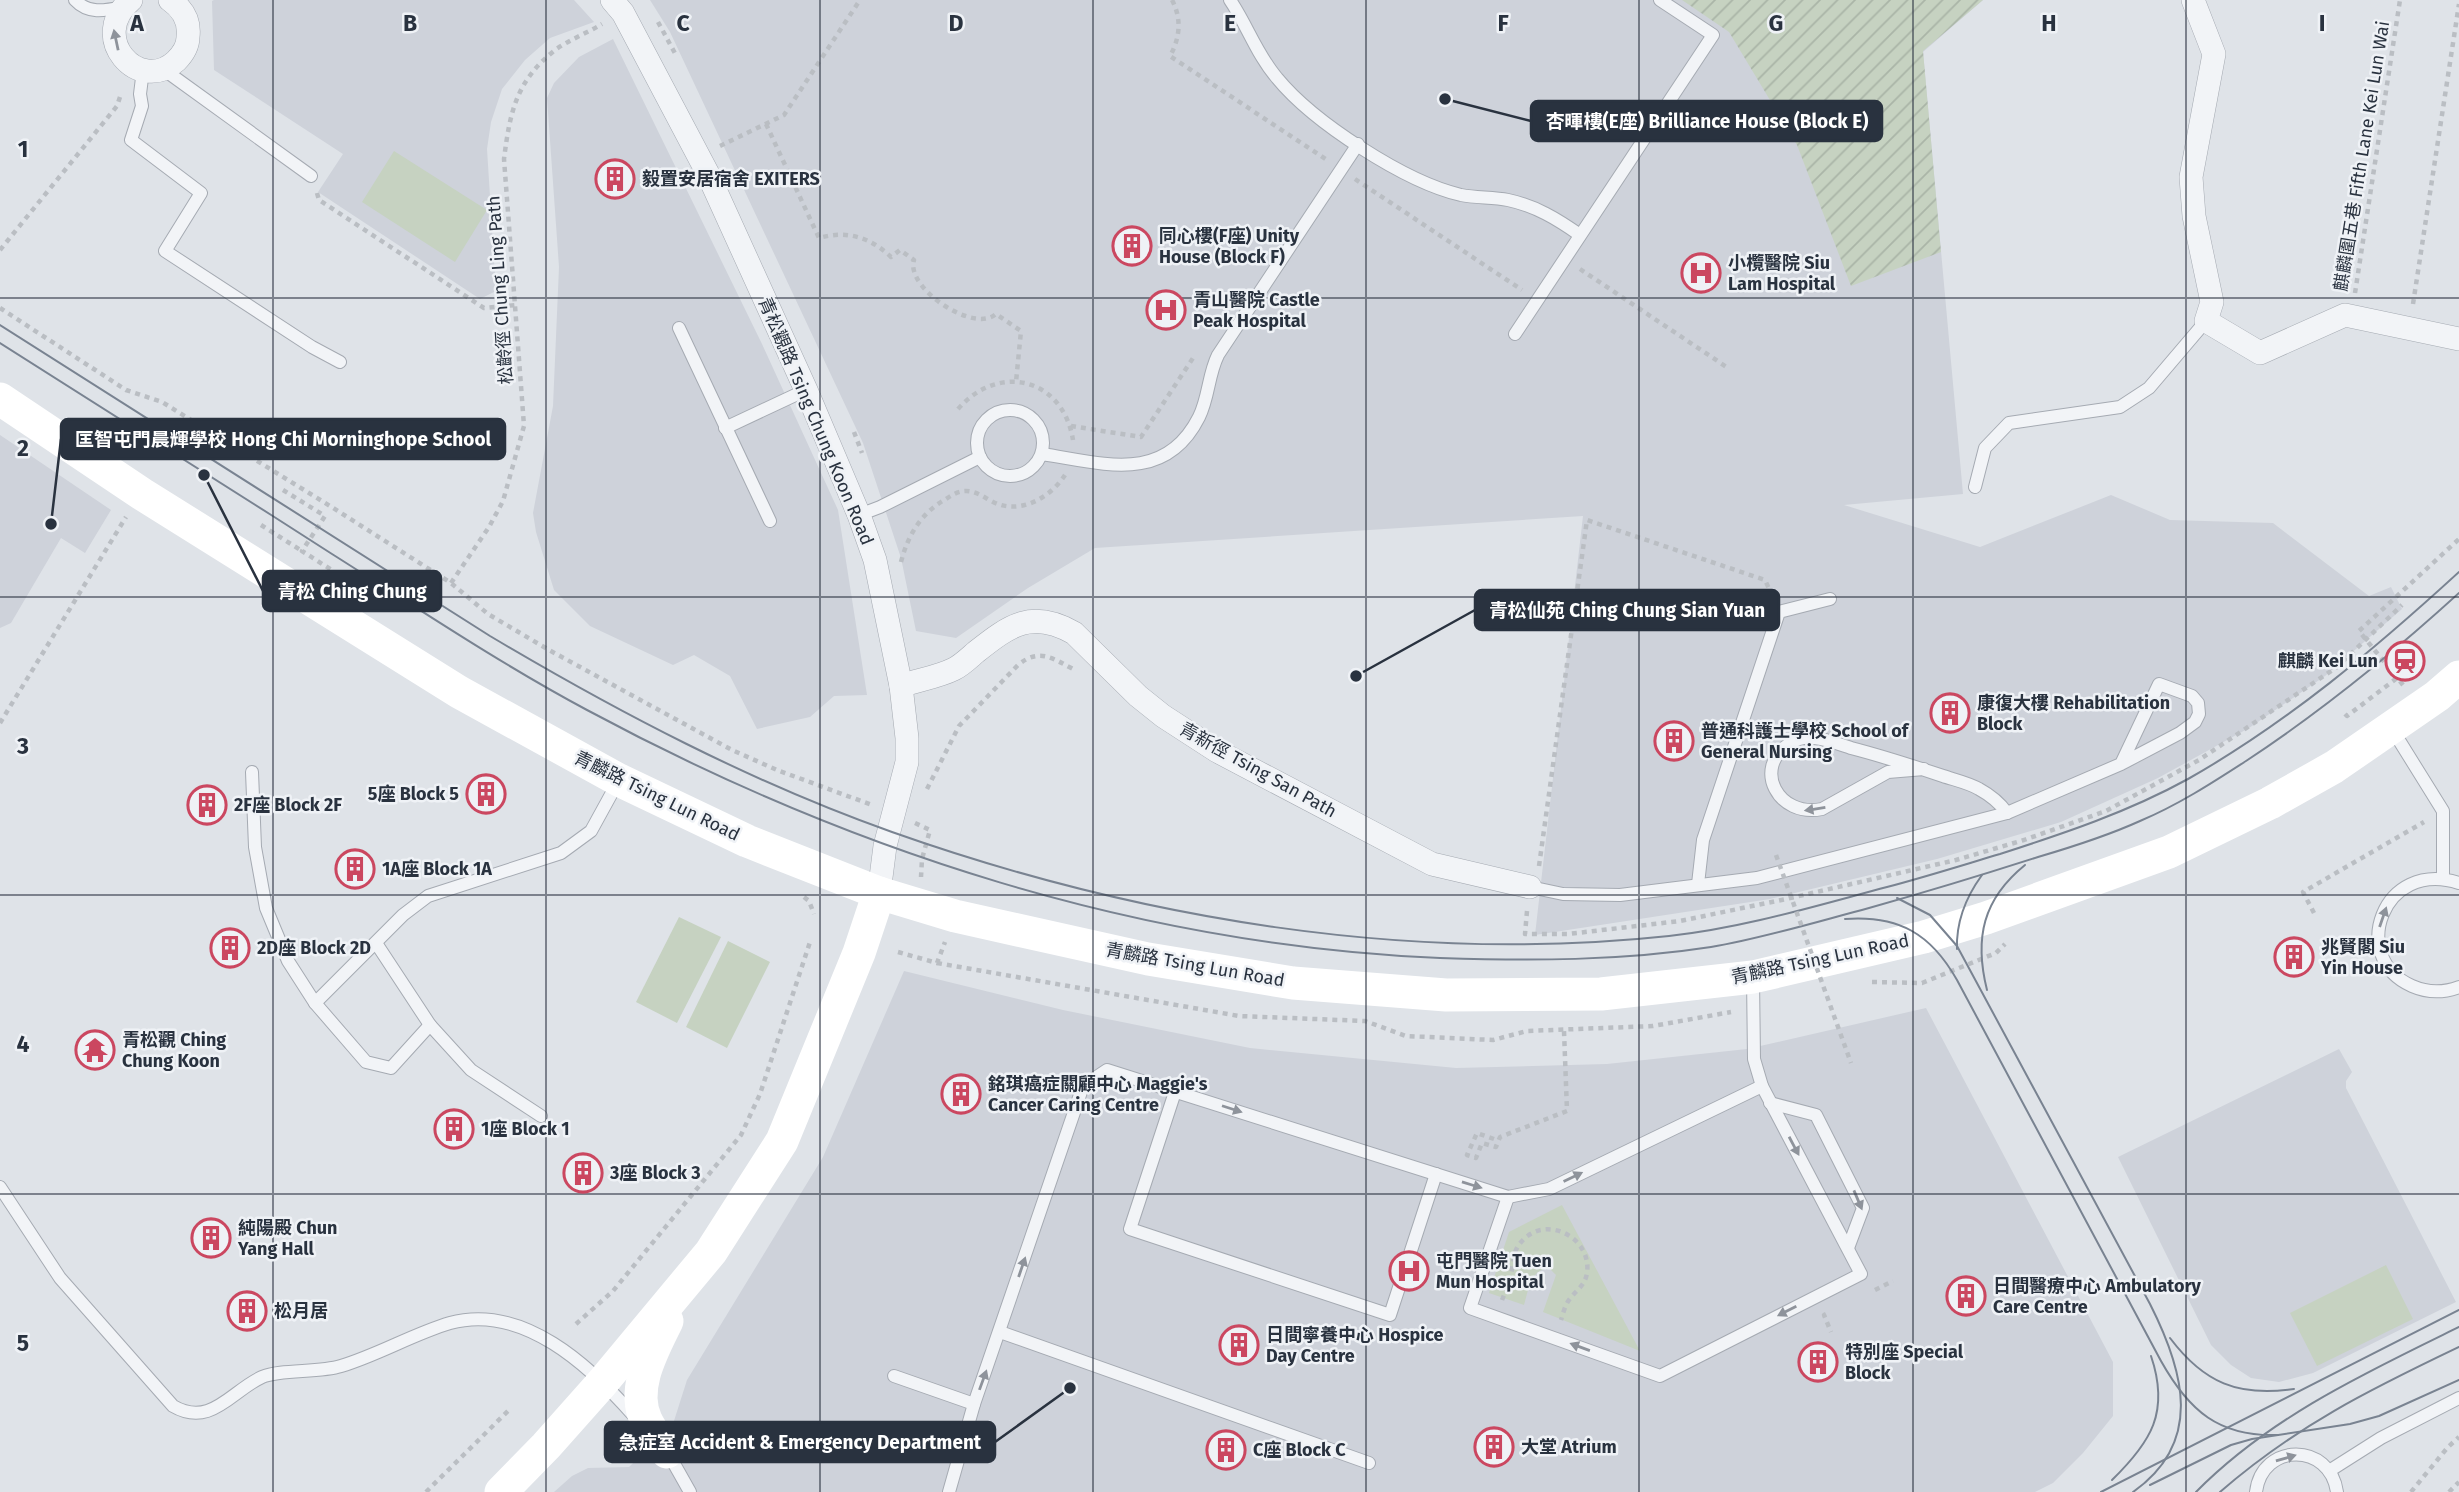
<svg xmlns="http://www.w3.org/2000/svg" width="2459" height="1492" viewBox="0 0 2459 1492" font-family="'Fira Sans','Noto Sans TC',sans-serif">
<defs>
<pattern id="garden-furrows" width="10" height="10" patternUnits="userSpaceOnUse" patternTransform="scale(1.75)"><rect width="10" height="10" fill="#c6d2c1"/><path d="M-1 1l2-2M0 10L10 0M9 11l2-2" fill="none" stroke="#aab5a7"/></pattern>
</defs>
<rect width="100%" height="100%" fill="#dfe3e8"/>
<!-- built -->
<g fill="#ced2da">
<path d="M 214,0 L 574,0 L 594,22 L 550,38 L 525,60 L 502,89 L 491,122 L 487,149 L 496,291 L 480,299 L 318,192 L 343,154 L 214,70 L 212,1 Z"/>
<path d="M 650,0 L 1983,0 L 1923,52 L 1963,494 L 1844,505 L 1980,547 L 2111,495 L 2170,520 L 2273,523 L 2369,596 L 2391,587 L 2402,609 L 2325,676 L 2249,728 L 2158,778 L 2061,822 L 1937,859 L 1770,899 L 1535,935 L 1583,516 L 1095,548 L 1028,588 L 956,638 L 916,631 L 901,558 L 863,443 L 670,32 Z"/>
<path d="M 613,39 L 762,344 L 838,510 L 867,695 L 834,696 L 810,717 L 757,729 L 730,676 L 694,655 L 673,665 L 590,626 L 554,590 L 536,532 L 533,513 L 553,406 L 559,267 L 547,98 L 554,83 L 579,57 Z"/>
<path d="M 0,435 L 111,510 L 85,553 L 61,538 L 11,623 L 0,628 Z"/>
<path d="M 904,971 L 1063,1010 L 1250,1048 L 1456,1068 L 1607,1064 L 1747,1049 L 1926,1008 L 2113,1362 L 2113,1416 L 2083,1453 L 2053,1483 L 2035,1492 L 554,1492 L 572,1476 L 588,1468 L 629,1467 L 673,1424 L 687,1380 L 823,1157 Z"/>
<path d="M 2339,1049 L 2352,1072 L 2346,1081 L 2346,1088 L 2456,1302 L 2313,1373 L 2279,1382 L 2251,1378 L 2231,1365 L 2211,1345 L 2118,1157 Z"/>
</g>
<!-- green -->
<g fill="#c6d2c1">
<path d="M 394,151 L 487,210 L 455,262 L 362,202 Z"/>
<path d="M 679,917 L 721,937 L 677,1023 L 636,1002 Z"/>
<path d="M 728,941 L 770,962 L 727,1048 L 686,1027 Z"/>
<path d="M 1562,1205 L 1640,1351 L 1543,1312 L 1556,1275 L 1549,1268 C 1530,1270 1529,1289 1524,1305 L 1489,1293 L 1509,1232 Z"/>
<path d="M 2386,1265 L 2413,1319 L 2317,1366 L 2290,1313 Z"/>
</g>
<!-- garden -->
<path fill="url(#garden-furrows)" d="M 1682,0 L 1983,0 L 1923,51 L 1941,252 L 1851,286 L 1797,145 L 1729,32 Z"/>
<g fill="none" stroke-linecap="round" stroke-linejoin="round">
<!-- lane casing -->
<g stroke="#a5aab2" stroke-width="14">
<g id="lane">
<path d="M 75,0 C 88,14 104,11 122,7"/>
<path d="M 1230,0 C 1247,25 1257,55 1277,78 C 1313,122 1405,182 1461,195 C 1476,198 1493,197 1508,200 C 1536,206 1557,219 1580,235"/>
<path d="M 163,69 L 311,176"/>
<path d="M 143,70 L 140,94 L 142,106 L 131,140 L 201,193 L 165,251 L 312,347 L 340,362"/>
<path d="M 679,328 L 770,521"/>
<path d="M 1515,334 L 1713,35 L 1660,0"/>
<circle cx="1010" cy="443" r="33"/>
<path d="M 725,428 L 806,390"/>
<path d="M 1042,454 C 1102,463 1165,485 1199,417 C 1209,397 1208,375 1218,355 L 1358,144"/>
<path d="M 1975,487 L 1985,448 L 2009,423 L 2120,407 L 2149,388 L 2206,321"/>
<path d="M 859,515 L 880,507 L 980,457"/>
<path d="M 2392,729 L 2443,811 L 2443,878"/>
<path d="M 1924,769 L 1888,772 L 1822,809 C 1778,818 1752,768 1789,744 C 1796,739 1806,737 1814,738 C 1826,739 1839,744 1851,748 C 1882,756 1913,766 1943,776 C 1955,780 1969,783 1979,789 C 1990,795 2000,803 2007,813"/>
<path d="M 252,772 L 255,847 L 266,908 L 288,961 L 315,1003 L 366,1062 L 391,1068 L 430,1025"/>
<path d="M 2459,883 C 2382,858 2348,958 2412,986 C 2428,993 2443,993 2459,987"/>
<path d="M 1698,884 L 1703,840 L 1779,612 L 1830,599"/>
<path d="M 1530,887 L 1563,894 L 1620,895 L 1757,878 L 2007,813 L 2121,764 L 2180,733 L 2195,722 L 2199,714 L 2198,703 L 2192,696 L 2159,684 L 2121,764"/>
<path d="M 376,943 L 430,1025 L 471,1070 L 541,1116"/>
<path d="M 315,1003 L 403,915 L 428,896 L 561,853 L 591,831 L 619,780"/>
<path d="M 1175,1092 L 1130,1229 L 1390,1315 L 1436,1174"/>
<path d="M 1770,1103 L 1816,1115 L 1863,1208 L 1848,1248"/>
<path d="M 0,1187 L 60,1278 L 173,1406 C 211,1428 231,1391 262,1377 C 281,1369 319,1373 341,1366 C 378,1355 413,1334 450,1323 C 523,1303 590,1366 634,1416"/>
<path d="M 1508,1197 L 1470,1308 L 1660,1376 L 1861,1274 L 1762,1086 L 1754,1059 L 1753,978"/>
<path d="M 1000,1332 L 1369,1463"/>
<path d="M 894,1376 L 974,1404"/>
<path d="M 668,1453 L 690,1492"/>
<path d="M 2329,1471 L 2381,1438 L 2459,1398"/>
<path d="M 949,1492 L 974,1404 L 1083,1086 L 1107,1070 L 1508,1197 L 1549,1189 L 1762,1086"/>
<path d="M 2256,1492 C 2262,1442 2330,1442 2337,1492"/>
</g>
</g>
<!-- street casing -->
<g stroke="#a5aab2" stroke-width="24">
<g id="street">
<path d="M 131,0 C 87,37 139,95 176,61 C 183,54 188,46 188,37 C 190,21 183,9 170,0"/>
<path d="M 612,0 L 623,13 L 707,172 L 806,390 L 859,515 L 875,560 L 901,686 L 907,738 L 907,762 L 885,846 L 879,893"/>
<path d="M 2193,0 L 2214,54 L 2191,177 L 2194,216 L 2212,302 L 2206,321 L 2260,353 L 2345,315 L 2459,339"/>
<path d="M 901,686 C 918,680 938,677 954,669 C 962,665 969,658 976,652 C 1010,625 1032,609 1074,633 L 1138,696 L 1163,716 L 1217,751 L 1432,864 L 1530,887"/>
</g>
</g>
<!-- path -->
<g stroke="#babec3" stroke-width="4.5" stroke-dasharray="5 5" stroke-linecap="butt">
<path d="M 1172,0 C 1182,19 1180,38 1170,56 L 1327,160"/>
<path d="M 658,22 L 677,57"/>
<path d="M 766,124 L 819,238 C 847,230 870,237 891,257 L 900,250 L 914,260 C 905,288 974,334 996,314 L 1021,331 L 1016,382"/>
<path d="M 720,146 L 784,115 L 860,0"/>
<path d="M 1355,179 L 1522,290"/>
<path d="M 317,193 L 319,200 L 484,308 L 516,305"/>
<path d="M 0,250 L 117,106 L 120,97"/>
<path d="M 1580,269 L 1728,368"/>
<path d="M 2355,293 L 2400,0"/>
<path d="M 2413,304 L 2459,4"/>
<path d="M 0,308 L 126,390 L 162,402 L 330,506 L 451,583 L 488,614 L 549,650 L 732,750 L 777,770 L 872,805"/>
<path d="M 958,409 C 999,362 1063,378 1073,440"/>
<path d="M 1071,426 L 1141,437 L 1195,355"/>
<path d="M 854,432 L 862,453"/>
<path d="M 283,490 L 325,516 L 302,551 L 338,574 L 333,581"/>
<path d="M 261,525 L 302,551"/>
<path d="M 901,562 C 908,535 921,513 946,499 C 952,495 958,491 966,491 C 979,491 989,502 1001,505 C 1026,512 1052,495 1065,475"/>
<path d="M 451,583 L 489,527 L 503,501 L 524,426 L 504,159 C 510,112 516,81 555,50 C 569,40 587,33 602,24"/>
<path d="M 2403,685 L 2359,631 L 2459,539"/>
<path d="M 2345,714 L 2347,716 L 2397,678"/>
<path d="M 0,723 L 126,517"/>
<path d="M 927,789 L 959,726 L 1018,665 C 1040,647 1053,659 1075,670"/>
<path d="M 915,823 L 930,830 L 922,859 L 921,877"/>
<path d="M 1539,866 L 1587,520 L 1765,580 L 1772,595"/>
<path d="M 804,897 L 809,901 L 814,914"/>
<path d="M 1527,911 L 1525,934 L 1568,934 L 1680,921 L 1786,899 L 1956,860 L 2024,840 L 2106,811 L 2199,760 L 2337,667 L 2402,605"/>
<path d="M 2314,913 L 2303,892 L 2424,822"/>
<path d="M 898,952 L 937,963 L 945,942"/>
<path d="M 937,963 L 1239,1016 L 1365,1021 L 1406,1036 L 1493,1040 L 1527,1031 L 1653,1026 L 1731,1012"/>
<path d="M 1872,982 L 1922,983 L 1996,953 L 2005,944"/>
<path d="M 1494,1139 L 1477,1133 L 1467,1155 L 1476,1158 L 1482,1143 L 1496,1147 L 1500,1137 L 1567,1111 L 1564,1031"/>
<path d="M 1875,1290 L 1893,1281"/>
<path d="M 1502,1300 C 1505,1292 1510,1283 1511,1274 C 1514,1261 1512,1250 1524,1239 C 1549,1215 1592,1239 1587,1273 C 1585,1286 1576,1290 1569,1300 C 1565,1305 1563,1314 1561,1320"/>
<path d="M 1826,1314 L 1824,1315 L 1831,1332"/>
<path d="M 576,1324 L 613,1291 L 741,1135 L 760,1094 L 811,939"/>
<path d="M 426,1492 L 510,1409"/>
<path d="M 2411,1492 L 2448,1447 L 2459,1437"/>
<path d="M 2449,1492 L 2459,1482"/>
</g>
<!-- lane -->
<use href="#lane" stroke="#f2f4f7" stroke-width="12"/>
<!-- street -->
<use href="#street" stroke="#f2f4f7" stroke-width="23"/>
<!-- secondary -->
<g stroke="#fff" stroke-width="33">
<path d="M 0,399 L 142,494 L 459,692 L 619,780 L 747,841 L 879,893 L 955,916 L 1148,959 L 1293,983 L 1446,995 L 1601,994 L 1753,977 L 1924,937 L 1986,918 L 2169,852 L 2270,803 L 2334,767 L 2437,696 L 2459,677"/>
<path d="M 667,1452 C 660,1442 651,1431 646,1420 C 631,1388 653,1350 667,1321"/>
<path d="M 501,1492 L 546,1446 L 602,1383 L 711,1252 L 782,1141 L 859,953 L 879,893"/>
</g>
<!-- tram -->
<g stroke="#798391" stroke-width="2">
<path d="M 0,325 L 490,636 C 618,712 751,782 892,832 C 1138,919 1408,964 1669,936 C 1743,928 1815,906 1887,887 C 1925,877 1963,865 2000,854 C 2065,833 2128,812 2188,779 C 2287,723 2375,649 2459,572"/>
<path d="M 0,343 C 111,414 222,483 332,554 C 416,607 499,663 587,710 C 851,852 1139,945 1440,958 C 1530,961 1621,961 1711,947 C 1764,938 1816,922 1869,908 C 1926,892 1982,875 2038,857 C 2072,847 2107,836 2140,821 C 2178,805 2212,783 2246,761 C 2322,711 2392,654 2459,593"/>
<path d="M 1897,898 L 1930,915 L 1957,946 L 2150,1304 C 2184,1371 2204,1442 2133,1492"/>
<path d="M 1845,919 C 1899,915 1931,934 1957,980 L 2161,1361 C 2189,1411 2219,1437 2278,1435"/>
<path d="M 1957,949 C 1956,921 1966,897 1982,875"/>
<path d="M 1987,990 C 1974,938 1983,899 2025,865"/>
<path d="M 2170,1338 C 2204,1383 2238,1397 2294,1389"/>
<path d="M 2112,1480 C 2151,1442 2170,1412 2151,1356"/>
<path d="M 2150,1485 L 2231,1445 L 2252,1439 L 2350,1424 L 2379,1416 L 2459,1380"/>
<path d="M 2101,1492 L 2459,1310"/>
<path d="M 2196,1492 C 2270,1417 2365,1373 2459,1327"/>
<path d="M 2220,1492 C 2296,1426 2369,1390 2459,1347"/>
</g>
<!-- path-bridge -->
<path stroke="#babec3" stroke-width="4.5" stroke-dasharray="5 5" stroke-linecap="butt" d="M 1776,855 L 1851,1063"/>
</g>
<!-- one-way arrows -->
<defs><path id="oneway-solid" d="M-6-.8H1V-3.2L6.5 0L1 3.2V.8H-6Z" transform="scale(1.75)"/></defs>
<g fill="#8e939b">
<use href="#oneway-solid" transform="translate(116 40) rotate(-102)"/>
<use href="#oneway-solid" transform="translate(1815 809) rotate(171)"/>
<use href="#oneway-solid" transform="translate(2383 917) rotate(-71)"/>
<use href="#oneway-solid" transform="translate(1232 1109) rotate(18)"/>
<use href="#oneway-solid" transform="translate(1794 1146) rotate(62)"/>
<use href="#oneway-solid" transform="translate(1573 1177) rotate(-26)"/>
<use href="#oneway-solid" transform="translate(1472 1185) rotate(17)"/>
<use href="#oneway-solid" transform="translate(1858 1200) rotate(67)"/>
<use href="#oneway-solid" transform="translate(1022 1267) rotate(-71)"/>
<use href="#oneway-solid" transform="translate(1787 1311) rotate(153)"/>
<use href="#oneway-solid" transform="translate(1580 1347) rotate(-160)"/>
<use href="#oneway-solid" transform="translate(983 1380) rotate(-70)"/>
<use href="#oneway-solid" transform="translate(2286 1458) rotate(-16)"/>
</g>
<!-- grid -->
<path fill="none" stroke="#29323f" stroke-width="2" stroke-opacity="0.55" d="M 273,0 L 273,1492M 546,0 L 546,1492M 820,0 L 820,1492M 1093,0 L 1093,1492M 1366,0 L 1366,1492M 1639,0 L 1639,1492M 1913,0 L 1913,1492M 2186,0 L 2186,1492M 0,298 L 2459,298M 0,597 L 2459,597M 0,895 L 2459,895M 0,1194 L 2459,1194"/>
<!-- icons -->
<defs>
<g id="building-ring" transform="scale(2.0125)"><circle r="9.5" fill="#eff2f6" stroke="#cb4760" stroke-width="1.5"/><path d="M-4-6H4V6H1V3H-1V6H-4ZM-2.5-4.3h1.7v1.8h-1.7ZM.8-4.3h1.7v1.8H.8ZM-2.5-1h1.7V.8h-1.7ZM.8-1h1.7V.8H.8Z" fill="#cb4760"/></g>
<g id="hospital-ring" transform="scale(2.0125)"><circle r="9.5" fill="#eff2f6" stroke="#cb4760" stroke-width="1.5"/><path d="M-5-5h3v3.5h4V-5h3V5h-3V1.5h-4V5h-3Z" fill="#cb4760"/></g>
<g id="station-ring" transform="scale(2.0125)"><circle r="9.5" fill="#eff2f6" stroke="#cb4760" stroke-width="1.5"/><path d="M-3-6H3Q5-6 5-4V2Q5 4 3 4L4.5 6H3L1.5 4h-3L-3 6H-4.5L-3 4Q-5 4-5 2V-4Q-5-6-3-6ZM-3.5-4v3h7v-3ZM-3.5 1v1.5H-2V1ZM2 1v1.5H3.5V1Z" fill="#cb4760"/></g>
<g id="temple-ring" transform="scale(2.0125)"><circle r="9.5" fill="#eff2f6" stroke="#cb4760" stroke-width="1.5"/><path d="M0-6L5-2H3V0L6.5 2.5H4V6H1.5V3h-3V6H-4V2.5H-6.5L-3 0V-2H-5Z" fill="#cb4760"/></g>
</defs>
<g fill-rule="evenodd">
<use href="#building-ring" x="615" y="179"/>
<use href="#building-ring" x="1132" y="246"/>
<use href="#hospital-ring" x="1701" y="273"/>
<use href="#hospital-ring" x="1166" y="310"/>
<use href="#station-ring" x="2405" y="661"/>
<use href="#building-ring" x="1950" y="713"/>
<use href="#building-ring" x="1674" y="741"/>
<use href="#building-ring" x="486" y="794"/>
<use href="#building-ring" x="207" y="805"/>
<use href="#building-ring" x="355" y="869"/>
<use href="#building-ring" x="230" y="948"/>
<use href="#building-ring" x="2294" y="957"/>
<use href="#temple-ring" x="95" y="1050"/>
<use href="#building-ring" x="961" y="1094"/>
<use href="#building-ring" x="454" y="1129"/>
<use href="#building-ring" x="583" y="1173"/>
<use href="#building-ring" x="211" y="1238"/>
<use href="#hospital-ring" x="1409" y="1271"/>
<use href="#building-ring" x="1966" y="1296"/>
<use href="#building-ring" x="247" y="1311"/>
<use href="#building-ring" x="1239" y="1345"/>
<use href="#building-ring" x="1818" y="1362"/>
<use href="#building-ring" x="1494" y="1447"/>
<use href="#building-ring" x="1226" y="1450"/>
</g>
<g text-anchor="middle" stroke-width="5" stroke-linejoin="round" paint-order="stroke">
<!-- street labels -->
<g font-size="18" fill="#29323f" stroke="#eff2f6">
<text transform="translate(2362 156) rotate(-81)" y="6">麒麟圍五巷 Fifth Lane Kei Lun Wai</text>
<text transform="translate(500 290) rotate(-94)" y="6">松齡徑 Chung Ling Path</text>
<text transform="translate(816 421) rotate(67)" y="6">青松觀路 Tsing Chung Koon Road</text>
<text transform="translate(1258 770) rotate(29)" y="6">青新徑 Tsing San Path</text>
<text transform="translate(657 796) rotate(26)" y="6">青麟路 Tsing Lun Road</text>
<text transform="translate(1820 959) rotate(-12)" y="6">青麟路 Tsing Lun Road</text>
<text transform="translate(1195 965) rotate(10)" y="6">青麟路 Tsing Lun Road</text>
</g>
<!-- poi labels -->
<g font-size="18" font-weight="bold" fill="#29323f" stroke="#eff2f6" text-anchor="start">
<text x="642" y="185">毅置安居宿舍 EXITERS</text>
<text x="1159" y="242">同心樓(F座) Unity<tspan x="1159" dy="21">House (Block F)</tspan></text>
<text x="1728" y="269">小欖醫院 Siu<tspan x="1728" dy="21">Lam Hospital</tspan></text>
<text x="1193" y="306">青山醫院 Castle<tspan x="1193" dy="21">Peak Hospital</tspan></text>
<text x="2378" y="667" text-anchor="end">麒麟 Kei Lun</text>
<text x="1977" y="709">康復大樓 Rehabilitation<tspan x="1977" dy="21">Block</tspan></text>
<text x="1701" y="737">普通科護士學校 School of<tspan x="1701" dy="21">General Nursing</tspan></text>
<text x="459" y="800" text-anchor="end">5座 Block 5</text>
<text x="234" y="811">2F座 Block 2F</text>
<text x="382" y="875">1A座 Block 1A</text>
<text x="2321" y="953">兆賢閣 Siu<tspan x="2321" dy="21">Yin House</tspan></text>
<text x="257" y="954">2D座 Block 2D</text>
<text x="122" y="1046">青松觀 Ching<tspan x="122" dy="21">Chung Koon</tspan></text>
<text x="988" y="1090">銘琪癌症關顧中心 Maggie's<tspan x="988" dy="21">Cancer Caring Centre</tspan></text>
<text x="481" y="1135">1座 Block 1</text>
<text x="610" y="1179">3座 Block 3</text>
<text x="238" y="1234">純陽殿 Chun<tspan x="238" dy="21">Yang Hall</tspan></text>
<text x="1436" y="1267">屯門醫院 Tuen<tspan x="1436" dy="21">Mun Hospital</tspan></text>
<text x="1993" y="1292">日間醫療中心 Ambulatory<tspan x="1993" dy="21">Care Centre</tspan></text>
<text x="274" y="1317">松月居</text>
<text x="1266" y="1341">日間寧養中心 Hospice<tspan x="1266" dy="21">Day Centre</tspan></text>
<text x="1845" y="1358">特別座 Special<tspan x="1845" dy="21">Block</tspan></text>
<text x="1521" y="1453">大堂 Atrium</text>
<text x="1253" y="1456">C座 Block C</text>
</g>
</g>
<g font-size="23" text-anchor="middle" font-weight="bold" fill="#29323f" stroke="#eff2f6" stroke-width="5" stroke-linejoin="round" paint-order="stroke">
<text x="137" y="31">A</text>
<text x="410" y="31">B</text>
<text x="683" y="31">C</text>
<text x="956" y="31">D</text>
<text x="1230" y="31">E</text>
<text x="1503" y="31">F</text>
<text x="1776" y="31">G</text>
<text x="2049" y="31">H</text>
<text x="2322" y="31">I</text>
<text x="23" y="157">1</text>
<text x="23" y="456">2</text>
<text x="23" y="754">3</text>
<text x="23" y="1052">4</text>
<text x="23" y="1351">5</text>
</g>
<!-- callouts -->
<path fill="none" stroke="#29323f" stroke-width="2.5" d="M1445 99L1531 121M51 524L61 439M204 475L263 591M1356 676L1475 610M1070 1388L995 1442"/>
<g fill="#29323f" stroke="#eff2f6" stroke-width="2.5">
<circle cx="1445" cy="99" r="7"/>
<circle cx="51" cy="524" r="7"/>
<circle cx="204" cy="475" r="7"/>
<circle cx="1356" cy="676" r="7"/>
<circle cx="1070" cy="1388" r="7"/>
</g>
<g fill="#29323f" stroke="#29323f" stroke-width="2.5">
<rect x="1531" y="101" width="351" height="40" rx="7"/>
<rect x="61" y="419" width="444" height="40" rx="7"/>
<rect x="263" y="571" width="178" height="40" rx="7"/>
<rect x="1475" y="590" width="304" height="40" rx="7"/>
<rect x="605" y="1422" width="390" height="40" rx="7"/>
</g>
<g font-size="19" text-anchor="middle" font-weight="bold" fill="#fff">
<text x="1707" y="128">杏暉樓(E座) Brilliance House (Block E)</text>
<text x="283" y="446">匡智屯門晨輝學校 Hong Chi Morninghope School</text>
<text x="352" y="598">青松 Ching Chung</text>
<text x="1627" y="617">青松仙苑 Ching Chung Sian Yuan</text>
<text x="800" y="1449">急症室 Accident &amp; Emergency Department</text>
</g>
</svg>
